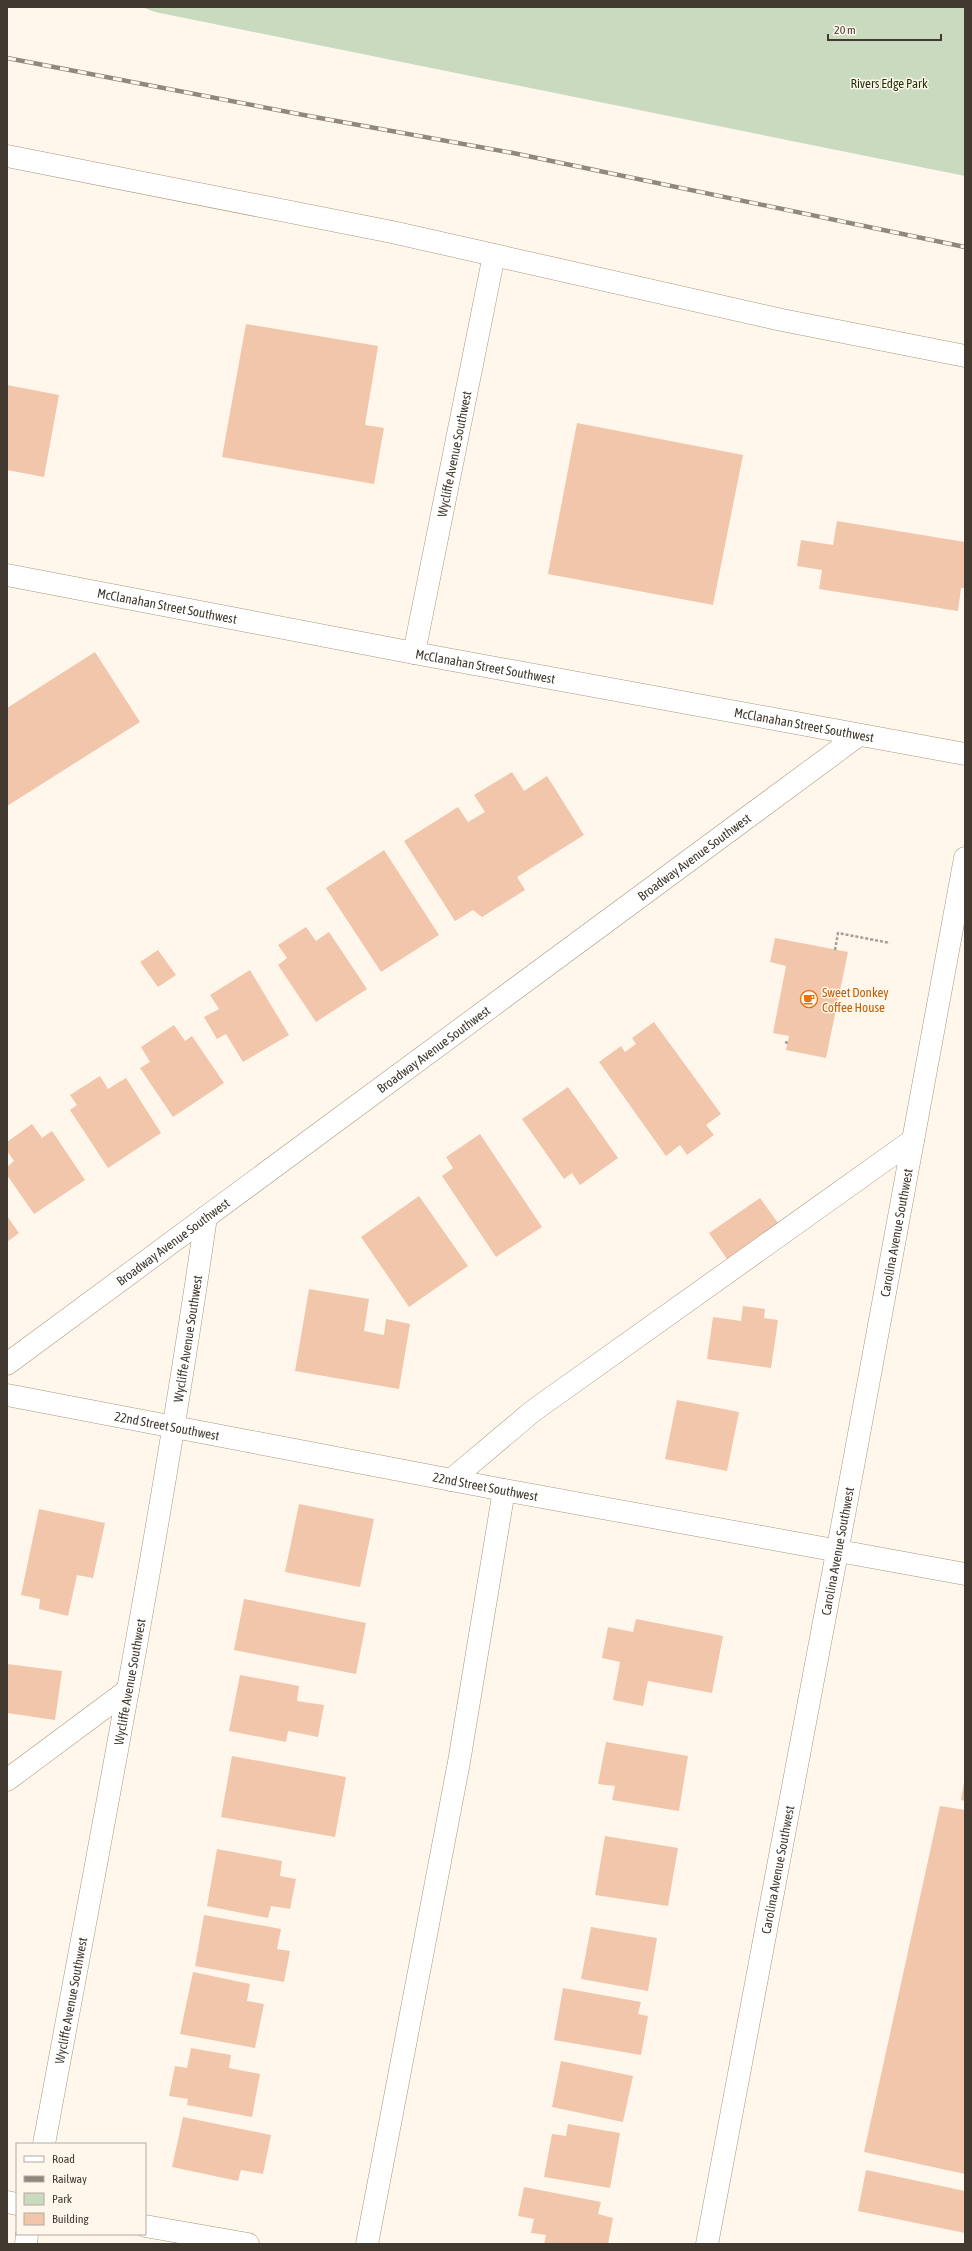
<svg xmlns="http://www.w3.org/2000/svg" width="972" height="2251" viewBox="0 0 972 2251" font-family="'Asap Condensed',sans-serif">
<rect width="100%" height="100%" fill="#fff7ec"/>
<!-- green -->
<path fill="#c9dabf" d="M 142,7 L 965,7 L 965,176 L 155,12 Z"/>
<!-- building -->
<g fill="#f2c6ab">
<path d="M 246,324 L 378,346 L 365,425 L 384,428 L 374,484 L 222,457 Z"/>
<path d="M 7,385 L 59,395 L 44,477 L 7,470 Z"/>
<path d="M 577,423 L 743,455 L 713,605 L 548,574 Z"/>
<path d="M 837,521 L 965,542 L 965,588 L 961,588 L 958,611 L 819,589 L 822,570 L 797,566 L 801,540 L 833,545 Z"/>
<path d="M 95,652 L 140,722 L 7,806 L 7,708 Z"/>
<path d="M 512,772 L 524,791 L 547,776 L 584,835 L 517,877 L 525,890 L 482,917 L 473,910 L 455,921 L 404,841 L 458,807 L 468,822 L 485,812 L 474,795 Z"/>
<path d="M 384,850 L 439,935 L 381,972 L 326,888 Z"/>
<path d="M 306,927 L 316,941 L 329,932 L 367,989 L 316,1022 L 278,965 L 287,958 L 278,945 Z"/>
<path d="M 775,938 L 848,952 L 826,1058 L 786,1050 L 789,1036 L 773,1033 L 786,966 L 770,962 Z"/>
<path d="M 158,950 L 176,975 L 158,987 L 140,962 Z"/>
<path d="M 250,970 L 289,1035 L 243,1062 L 226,1034 L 217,1039 L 204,1017 L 219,1009 L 210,995 Z"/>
<path d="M 654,1022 L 721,1114 L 706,1125 L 714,1135 L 687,1155 L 680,1145 L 666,1156 L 599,1062 L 621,1046 L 625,1052 L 636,1044 L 632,1038 Z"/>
<path d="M 174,1025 L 185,1041 L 192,1036 L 224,1083 L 173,1117 L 140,1068 L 150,1062 L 141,1047 Z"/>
<path d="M 100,1076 L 108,1089 L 126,1078 L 161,1133 L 108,1168 L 70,1110 L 77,1105 L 70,1095 Z"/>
<path d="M 568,1087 L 618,1158 L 580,1185 L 572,1173 L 564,1179 L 522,1119 Z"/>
<path d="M 32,1124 L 42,1138 L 52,1131 L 85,1180 L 34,1214 L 7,1175 L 7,1167 L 14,1161 L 7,1151 L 7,1142 Z"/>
<path d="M 480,1134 L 542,1227 L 496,1257 L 442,1176 L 453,1168 L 446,1157 Z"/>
<path d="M 419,1196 L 468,1266 L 409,1307 L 361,1237 Z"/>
<path d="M 760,1198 L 778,1223 L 727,1259 L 709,1233 Z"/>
<path d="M 7,1216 L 19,1233 L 7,1242 Z"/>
<path d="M 309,1289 L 369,1299 L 364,1331 L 384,1335 L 386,1319 L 410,1324 L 399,1389 L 295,1371 Z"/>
<path d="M 743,1306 L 765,1309 L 764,1318 L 778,1320 L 771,1368 L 707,1359 L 713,1317 L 741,1321 Z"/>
<path d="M 677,1400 L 739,1412 L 727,1471 L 665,1459 Z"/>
<path d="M 299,1504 L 374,1519 L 360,1587 L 285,1572 Z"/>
<path d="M 39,1509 L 105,1523 L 93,1578 L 77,1575 L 68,1616 L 39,1609 L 40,1599 L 21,1595 Z"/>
<path d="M 244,1599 L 366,1623 L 356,1674 L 234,1650 Z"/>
<path d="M 636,1619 L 723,1636 L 712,1693 L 648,1681 L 643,1706 L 613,1700 L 620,1662 L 602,1658 L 608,1627 L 633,1632 Z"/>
<path d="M 7,1664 L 62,1671 L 55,1720 L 7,1713 Z"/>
<path d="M 240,1675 L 299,1686 L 297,1701 L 324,1705 L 318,1737 L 288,1731 L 286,1742 L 229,1731 Z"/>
<path d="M 606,1742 L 688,1756 L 679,1811 L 612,1800 L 615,1786 L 598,1784 Z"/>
<path d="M 232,1756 L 346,1777 L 335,1837 L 221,1817 Z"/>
<path d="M 964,1782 L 965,1782 L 965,1801 L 961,1800 Z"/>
<path d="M 940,1806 L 965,1810 L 965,2174 L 864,2152 Z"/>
<path d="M 605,1836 L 678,1848 L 668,1906 L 595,1895 Z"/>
<path d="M 217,1849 L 282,1861 L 280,1876 L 296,1879 L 290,1909 L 271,1906 L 268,1918 L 207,1906 Z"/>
<path d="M 204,1915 L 281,1929 L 277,1949 L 290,1951 L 284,1982 L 195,1966 Z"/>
<path d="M 591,1927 L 657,1938 L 648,1991 L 581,1979 Z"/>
<path d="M 193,1972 L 250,1984 L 247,2001 L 264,2004 L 255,2048 L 180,2034 Z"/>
<path d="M 563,1988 L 641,2002 L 638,2014 L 648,2016 L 641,2055 L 554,2040 Z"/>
<path d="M 191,2048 L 231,2055 L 229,2068 L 260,2074 L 252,2117 L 187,2105 L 188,2099 L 169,2096 L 175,2066 L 187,2068 Z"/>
<path d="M 561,2061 L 633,2076 L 623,2122 L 552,2107 Z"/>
<path d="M 183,2117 L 271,2135 L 263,2174 L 241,2170 L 238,2181 L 172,2167 Z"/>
<path d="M 568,2124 L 620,2133 L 610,2188 L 544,2177 L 552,2134 L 566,2136 Z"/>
<path d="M 866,2170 L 965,2191 L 965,2233 L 858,2211 Z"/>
<path d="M 524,2187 L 601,2202 L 598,2214 L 613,2218 L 608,2244 L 544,2244 L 546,2235 L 531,2233 L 534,2219 L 518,2216 Z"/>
</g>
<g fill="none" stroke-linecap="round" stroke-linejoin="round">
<!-- minor casing -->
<g stroke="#a8967d" stroke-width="23">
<g id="minor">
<path d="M 7,156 L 392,232 L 782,320 L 965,356"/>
<path id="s1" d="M 414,653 L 494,255"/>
<path id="s2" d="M 7,1364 L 859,735"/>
<path id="s3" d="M 7,1395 L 504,1490 L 965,1574"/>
<path d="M 451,1480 L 533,1411 L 913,1140"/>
<path d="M 7,1780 L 128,1690"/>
<path id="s4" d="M 44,2144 C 101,1836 161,1528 206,1217"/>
<path d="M 7,2202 L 17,2204"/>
<path d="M 145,2226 L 248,2244"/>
<path d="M 26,2244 L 27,2234"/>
<path d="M 367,2244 L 459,1762 L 504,1490"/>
<path id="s5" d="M 707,2244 L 845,1510 L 965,858"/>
</g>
</g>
<!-- major casing -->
<g stroke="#a8967d" stroke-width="23">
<g id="major">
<path id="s6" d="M 7,575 L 414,653 L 965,754"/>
</g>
</g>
<!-- path -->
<g stroke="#a69e94" stroke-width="2.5" stroke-dasharray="3 2" stroke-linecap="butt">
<path d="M 835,950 L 838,933 L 890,943"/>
<path d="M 785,1042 L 788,1043"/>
</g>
<!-- minor -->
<use href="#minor" stroke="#fff" stroke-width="22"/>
<!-- major -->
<use href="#major" stroke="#fff" stroke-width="22"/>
<!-- rail casing -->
<g stroke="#90887d" stroke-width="4.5">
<path id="rail" d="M 7,58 L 309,116 L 513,153 L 965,247"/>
</g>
<!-- rail -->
<use href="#rail" stroke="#fff7ec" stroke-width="3" stroke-dasharray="9" stroke-linecap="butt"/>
</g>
<!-- icons -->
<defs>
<g id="cafe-ring" transform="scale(0.9)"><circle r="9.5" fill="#fff7ec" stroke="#e8710a" stroke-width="1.5"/><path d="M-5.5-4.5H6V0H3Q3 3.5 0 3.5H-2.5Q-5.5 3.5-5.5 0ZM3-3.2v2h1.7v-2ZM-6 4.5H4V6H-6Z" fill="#e8710a"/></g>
</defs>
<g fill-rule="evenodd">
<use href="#cafe-ring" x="809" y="999"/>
</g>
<g text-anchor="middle" stroke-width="3" stroke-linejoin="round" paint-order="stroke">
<!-- park labels -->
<g font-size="13" fill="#1d3509" stroke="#fff7ec">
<text x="889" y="88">Rivers Edge Park</text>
</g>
<!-- street labels -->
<g font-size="13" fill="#423a30" stroke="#fff7ec">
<text dy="5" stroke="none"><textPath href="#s1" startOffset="203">Wycliffe Avenue Southwest</textPath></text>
<text dy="5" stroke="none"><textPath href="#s6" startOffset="163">McClanahan Street Southwest</textPath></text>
<text dy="5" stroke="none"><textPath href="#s6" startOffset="487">McClanahan Street Southwest</textPath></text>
<text dy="5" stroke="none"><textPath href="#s6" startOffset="811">McClanahan Street Southwest</textPath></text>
<text dy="5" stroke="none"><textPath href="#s2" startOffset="854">Broadway Avenue Southwest</textPath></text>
<text dy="5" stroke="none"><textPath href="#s2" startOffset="530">Broadway Avenue Southwest</textPath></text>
<text dy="5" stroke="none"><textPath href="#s5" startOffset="1029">Carolina Avenue Southwest</textPath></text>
<text dy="5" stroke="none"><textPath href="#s2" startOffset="206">Broadway Avenue Southwest</textPath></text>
<text dy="5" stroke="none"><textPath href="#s4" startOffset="818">Wycliffe Avenue Southwest</textPath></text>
<text dy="5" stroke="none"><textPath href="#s3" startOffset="163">22nd Street Southwest</textPath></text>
<text dy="5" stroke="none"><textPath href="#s3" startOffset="487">22nd Street Southwest</textPath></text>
<text dy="5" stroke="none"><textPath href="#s5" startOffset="705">Carolina Avenue Southwest</textPath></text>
<text dy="5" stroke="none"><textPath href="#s4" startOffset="470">Wycliffe Avenue Southwest</textPath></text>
<text dy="5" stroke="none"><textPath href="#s5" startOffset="381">Carolina Avenue Southwest</textPath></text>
<text dy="5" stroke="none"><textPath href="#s4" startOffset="146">Wycliffe Avenue Southwest</textPath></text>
</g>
<!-- food labels -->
<g font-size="13" fill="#c56008" stroke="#fff7ec" text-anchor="start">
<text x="822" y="997">Sweet Donkey<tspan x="822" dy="15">Coffee House</tspan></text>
</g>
</g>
<!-- border -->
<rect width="972" height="2251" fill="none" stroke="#423a30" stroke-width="16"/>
<!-- legend -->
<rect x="16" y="2143" width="130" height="92" fill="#fff7ec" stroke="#b3aba1"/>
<rect x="24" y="2156" width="20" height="6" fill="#ffffff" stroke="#b3aba1"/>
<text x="52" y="2163" font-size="12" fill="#423a30">Road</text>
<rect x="24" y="2176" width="20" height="6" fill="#90887d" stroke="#b3aba1"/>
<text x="52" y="2183" font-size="12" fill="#423a30">Railway</text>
<rect x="24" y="2193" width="20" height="12" fill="#c9dabf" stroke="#b3aba1"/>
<text x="52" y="2203" font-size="12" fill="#423a30">Park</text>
<rect x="24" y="2213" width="20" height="12" fill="#f2c6ab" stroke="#b3aba1"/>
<text x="52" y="2223" font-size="12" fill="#423a30">Building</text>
<!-- scale -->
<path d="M828 34v6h113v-6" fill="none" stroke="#423a30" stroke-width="2"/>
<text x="834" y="34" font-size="12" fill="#423a30" stroke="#fff7ec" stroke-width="3" paint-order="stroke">20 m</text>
</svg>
